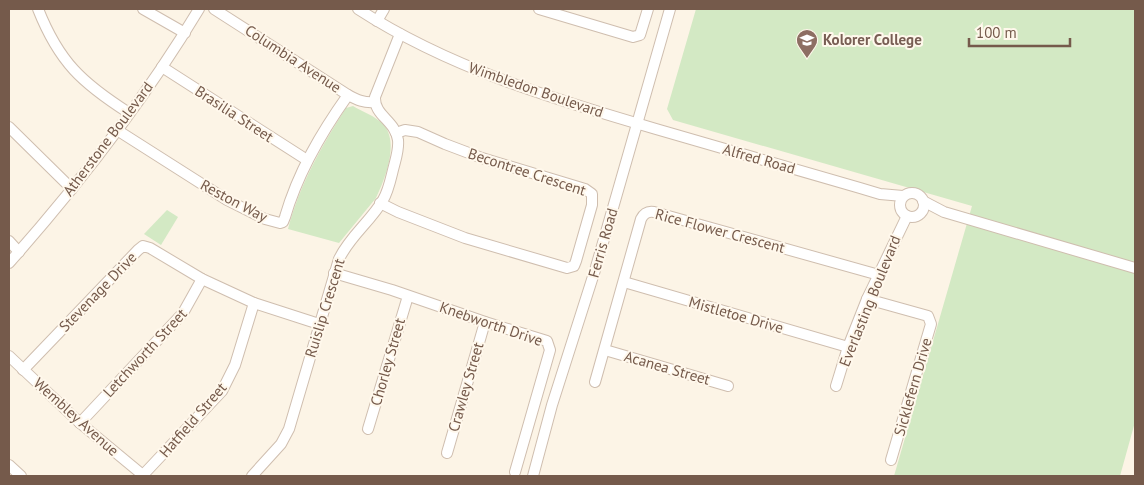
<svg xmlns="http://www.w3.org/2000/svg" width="1144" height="485" viewBox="0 0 1144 485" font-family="'PT Sans',sans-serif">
<rect width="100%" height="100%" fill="#fcf4e6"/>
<!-- green -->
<g fill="#d3e9c4">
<path d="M 696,9 L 1135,9 L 1135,422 L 1120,476 L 894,476 L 972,206 L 673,120 L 667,109 Z"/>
<path d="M 353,106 C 363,112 375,116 383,124 C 400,142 385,179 376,198 L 339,243 L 288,229 C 300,184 321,147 346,108 Z"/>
<path d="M 167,210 L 178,217 L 161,245 L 144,234 Z"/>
</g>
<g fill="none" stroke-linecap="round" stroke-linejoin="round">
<!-- minor casing -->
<g stroke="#cfbeaf" stroke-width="12">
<g id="minor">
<path d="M 38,9 C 59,62 82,83 129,113"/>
<path d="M 143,9 L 185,33"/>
<path d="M 214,9 L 348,95 C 357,100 364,103 375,102"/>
<path d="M 358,9 C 449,68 553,99 656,129 C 724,149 792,168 860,188 L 880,194 L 903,196"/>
<path d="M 539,9 L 633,37 L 640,35 L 648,9"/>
<path d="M 377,21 L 384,9"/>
<path d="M 162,67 L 307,160"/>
<path d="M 9,127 L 72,189"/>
<path d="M 117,130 L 227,200 L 265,219 L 280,223 L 283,222 L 285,217 C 298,172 321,133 348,95"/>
<circle cx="912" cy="205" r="12"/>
<path d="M 923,201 L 944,212 L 1135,268"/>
<path d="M 380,203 L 398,212 L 465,238 L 567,268 L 574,266 L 576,261 L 592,205 L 592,194 L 585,189 L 482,158 L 445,144 L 418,132 L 405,130 L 396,133"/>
<path d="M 9,241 L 19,252"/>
<path d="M 9,263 C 79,184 145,99 199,9"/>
<path d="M 334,273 L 392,290 L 485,322 L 547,341 L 550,350 L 515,472"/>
<path d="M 624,282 L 848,347"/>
<path d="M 867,299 L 928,316 L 931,324 L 891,460"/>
<path d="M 605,350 L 728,386"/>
<path d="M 9,356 L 80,423 L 144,476"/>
<path d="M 23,370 L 138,250 L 143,246 L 150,248 L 202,279 L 254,303 L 319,324"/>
<path d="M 595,382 L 641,219 C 644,213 648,211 654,212 L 879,275"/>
<path d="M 836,386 L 848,347 L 867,299 L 907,216"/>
<path d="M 80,423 L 183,313 L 202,279"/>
<path d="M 368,429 L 408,296"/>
<path d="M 447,453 L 485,322"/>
<path d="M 9,465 L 21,476"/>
<path d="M 143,475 L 222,391 L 235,365 L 254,303"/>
<path d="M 252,476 L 281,444 L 289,429 L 339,259 C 350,236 371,221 383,200 C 389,190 391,177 394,166 C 396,158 399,149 398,140 C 395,120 374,116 375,97 L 400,34"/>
<path d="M 533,476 L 552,405 L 596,267 L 670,9"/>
</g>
</g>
<!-- minor -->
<use href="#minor" stroke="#fff" stroke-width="10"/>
</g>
<!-- icons -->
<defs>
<g id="school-pin" transform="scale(1.125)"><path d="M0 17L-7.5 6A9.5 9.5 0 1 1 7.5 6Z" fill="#8d6e63" stroke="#fff8ec"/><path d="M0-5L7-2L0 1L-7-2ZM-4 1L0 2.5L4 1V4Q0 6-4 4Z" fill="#fff"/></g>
</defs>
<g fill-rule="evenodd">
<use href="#school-pin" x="807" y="40"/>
</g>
<g text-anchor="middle" stroke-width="4" stroke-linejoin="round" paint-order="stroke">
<!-- education labels -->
<g font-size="15" font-weight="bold" fill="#785e54" stroke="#fff8ec" text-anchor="start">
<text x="823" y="45">Kolorer College</text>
</g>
<!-- street labels -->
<g font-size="15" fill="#755a4b" stroke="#fff8ec">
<text transform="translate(293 59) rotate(33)" y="5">Columbia Avenue</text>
<text transform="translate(536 90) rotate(19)" y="5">Wimbledon Boulevard</text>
<text transform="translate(234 114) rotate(33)" y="5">Brasilia Street</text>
<text transform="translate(108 139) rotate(-53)" y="5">Atherstone Boulevard</text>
<text transform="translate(759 159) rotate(16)" y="5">Alfred Road</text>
<text transform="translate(527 172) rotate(18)" y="5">Becontree Crescent</text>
<text transform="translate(234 201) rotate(28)" y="5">Reston Way</text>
<text transform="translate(720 231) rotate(15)" y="5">Rice Flower Crescent</text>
<text transform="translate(603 243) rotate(-74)" y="5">Ferris Road</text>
<text transform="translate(98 292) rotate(-46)" y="5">Stevenage Drive</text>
<text transform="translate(870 301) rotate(-68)" y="5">Everlasting Boulevard</text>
<text transform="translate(325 308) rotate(-73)" y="5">Ruislip Crescent</text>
<text transform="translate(736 315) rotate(16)" y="5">Mistletoe Drive</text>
<text transform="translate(491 324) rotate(19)" y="5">Knebworth Drive</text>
<text transform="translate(145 353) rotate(-47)" y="5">Letchworth Street</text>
<text transform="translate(388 362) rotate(-74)" y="5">Chorley Street</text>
<text transform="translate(667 368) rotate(16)" y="5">Acanea Street</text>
<text transform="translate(466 387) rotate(-74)" y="5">Crawley Street</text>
<text transform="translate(913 387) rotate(-74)" y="5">Sicklefern Drive</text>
<text transform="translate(76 417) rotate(42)" y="5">Wembley Avenue</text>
<text transform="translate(193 420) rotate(-49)" y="5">Hatfield Street</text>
</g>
</g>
<!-- border -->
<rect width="1144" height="485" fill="none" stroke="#755a4b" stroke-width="20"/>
<!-- scale -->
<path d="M969 38v8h101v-8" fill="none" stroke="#755a4b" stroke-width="2.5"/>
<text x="976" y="38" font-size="15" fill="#755a4b" stroke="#fff8ec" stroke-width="4" paint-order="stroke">100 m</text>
</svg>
